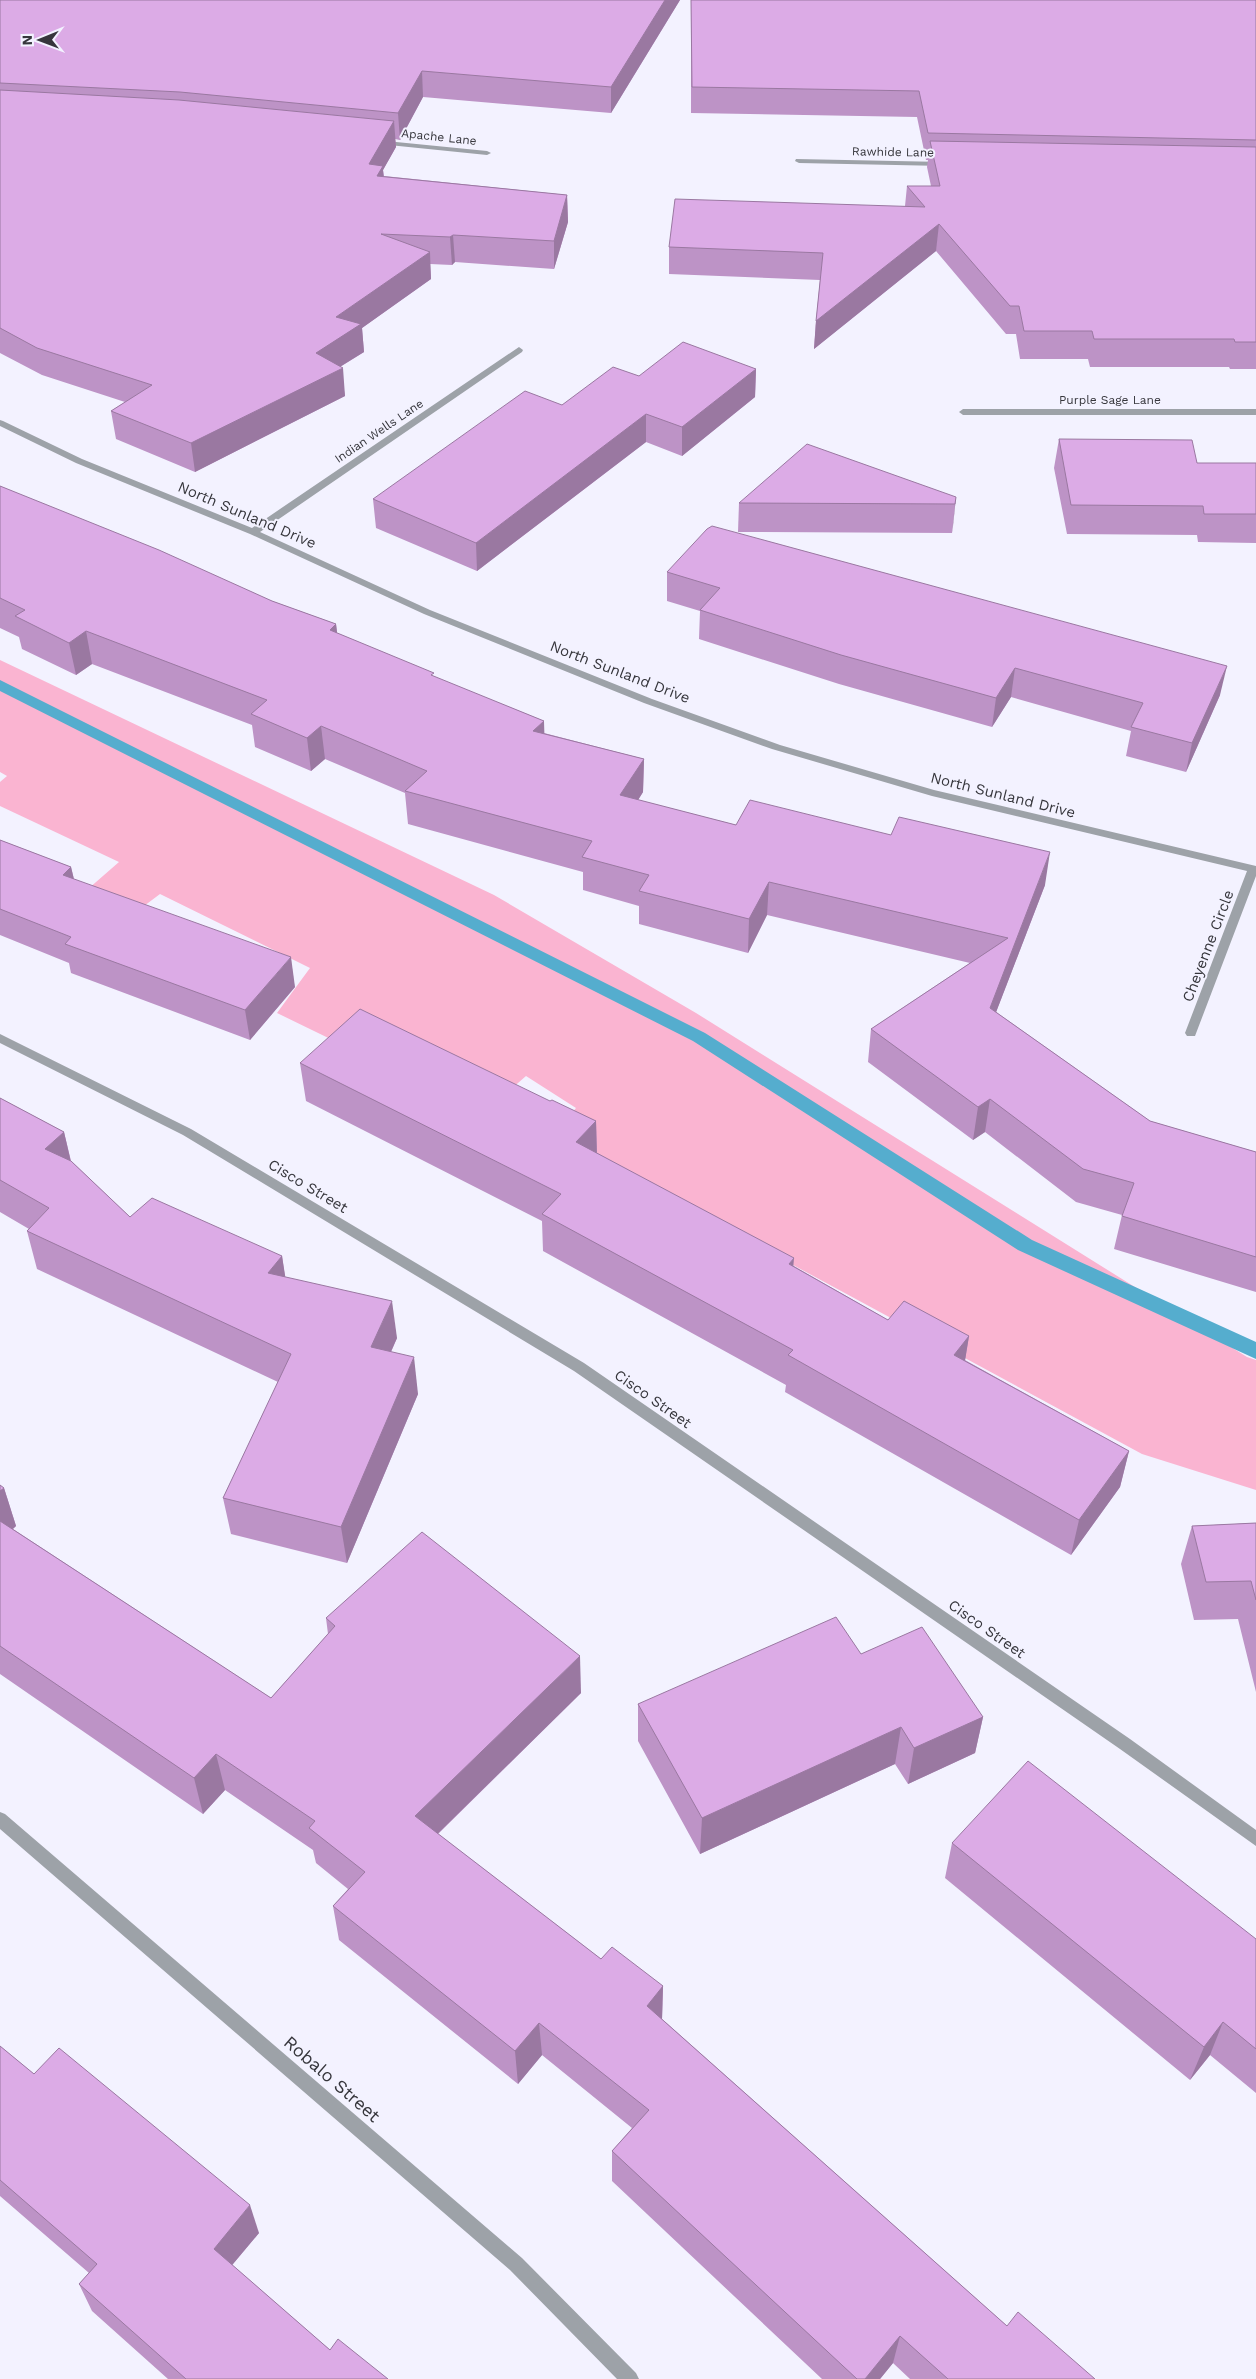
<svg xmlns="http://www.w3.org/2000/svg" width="1256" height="2379" viewBox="0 0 1256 2379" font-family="'Work Sans',sans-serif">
<rect width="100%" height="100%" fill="#f3f2ff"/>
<!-- green -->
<path fill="#fab4d1" d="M 0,660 L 494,895 L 696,1013 L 1247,1357 L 1256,1360 L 1256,1490 L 1142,1454 L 553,1135 L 576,1108 L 526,1076 L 503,1096 L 351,1049 L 277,1013 L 310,968 L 160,894 L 128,918 L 80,896 L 119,862 L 0,806 L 0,782 L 7,776 L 0,772 Z"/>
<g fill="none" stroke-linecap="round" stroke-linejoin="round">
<!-- stream -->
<path fill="#55adce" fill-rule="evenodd" d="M 0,680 L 705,1033 L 1032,1240 L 1256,1342 L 1256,1359 L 1018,1250 L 693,1041 L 0,691 Z"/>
<!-- minor -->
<g fill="#9da2a8" fill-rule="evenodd">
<path d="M 376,140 L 487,151 L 491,153 L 487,155 L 379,144 L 376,144 Z"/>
<path d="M 796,159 L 944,162 L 948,164 L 944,166 L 799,163 L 795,161 Z"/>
<path d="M 519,347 L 523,350 L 522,352 L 260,532 L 430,610 L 652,699 L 780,745 L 934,790 L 1256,866 L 1256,876 L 1195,1036 L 1187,1036 L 1185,1033 L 1247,871 L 932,796 L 772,749 L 644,703 L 424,614 L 250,534 L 76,463 L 0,426 L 0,420 L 3,421 L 82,459 L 252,528 Z"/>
<path d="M 1256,409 L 1256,415 L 963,415 L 959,412 L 963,409 Z"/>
<path d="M 0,1034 L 191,1129 L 584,1363 L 1130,1739 L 1256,1830 L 1256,1846 L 1120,1749 L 574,1371 L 183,1135 L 0,1043 Z"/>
<path d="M 0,1812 L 5,1814 L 522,2258 L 636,2373 L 639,2379 L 617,2379 L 510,2270 L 0,1829 Z"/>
</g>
</g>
<!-- wall -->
<g fill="#bd93c6">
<path d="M 0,0 L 680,0 L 611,113 L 423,97 L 400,140 L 395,139 L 396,147 L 383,170 L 384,176 L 567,195 L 568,222 L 554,269 L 455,262 L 452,265 L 430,264 L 431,279 L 362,328 L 364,352 L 340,367 L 345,396 L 195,472 L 116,439 L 111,411 L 125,402 L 42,375 L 0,353 Z"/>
<path d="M 691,0 L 1256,0 L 1256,369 L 1230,369 L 1229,367 L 1090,367 L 1088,359 L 1020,359 L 1016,334 L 1006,334 L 936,251 L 814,349 L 816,321 L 820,280 L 669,274 L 669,247 L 905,206 L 907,186 L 931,186 L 927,167 L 928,160 L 926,160 L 917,117 L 691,113 Z"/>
<path d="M 756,369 L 755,397 L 682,456 L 646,442 L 477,571 L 376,528 L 373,499 L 562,405 L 639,376 Z"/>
<path d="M 1059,439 L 1197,463 L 1256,463 L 1256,543 L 1198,542 L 1197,535 L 1067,534 L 1054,468 Z"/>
<path d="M 0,486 L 272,601 L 336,624 L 337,633 L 434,677 L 544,721 L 544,733 L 644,759 L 643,792 L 638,800 L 736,825 L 1045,885 L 996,1012 L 1150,1121 L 1256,1152 L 1256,1292 L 1114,1249 L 1122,1215 L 1076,1202 L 985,1132 L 973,1140 L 868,1062 L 871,1029 L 970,963 L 767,915 L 748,953 L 639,924 L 639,906 L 583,890 L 583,872 L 408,824 L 405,793 L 325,759 L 311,771 L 255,747 L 252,725 L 92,664 L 76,675 L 22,649 L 19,637 L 0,628 Z"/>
<path d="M 956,497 L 952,533 L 738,532 L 739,503 Z"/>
<path d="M 667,572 L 1220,695 L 1186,772 L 1126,756 L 1131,731 L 1011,697 L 992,727 L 839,684 L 699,639 L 700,611 L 667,601 Z"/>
<path d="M 0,840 L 71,867 L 74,879 L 295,987 L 250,1040 L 71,973 L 69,963 L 0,935 Z"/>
<path d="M 300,1063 L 550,1101 L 596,1121 L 597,1153 L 888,1320 L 969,1336 L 965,1360 L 1129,1451 L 1120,1487 L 1071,1555 L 785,1392 L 786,1385 L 543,1251 L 542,1221 L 306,1101 Z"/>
<path d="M 0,1098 L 64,1132 L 71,1161 L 130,1217 L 282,1256 L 285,1277 L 397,1338 L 391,1352 L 418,1394 L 347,1563 L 231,1534 L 223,1498 L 278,1382 L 37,1269 L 27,1231 L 29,1229 L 0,1212 Z"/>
<path d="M 0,1485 L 4,1488 L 16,1526 L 13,1529 L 271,1698 L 328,1634 L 326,1618 L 581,1693 L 438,1834 L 601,1959 L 663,1986 L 662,2019 L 1007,2326 L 1095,2379 L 910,2379 L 893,2363 L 880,2379 L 822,2379 L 612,2181 L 612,2151 L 632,2128 L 542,2055 L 518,2084 L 339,1940 L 333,1906 L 348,1889 L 316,1863 L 313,1850 L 225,1790 L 203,1814 L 0,1674 Z"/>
<path d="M 1256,1523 L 1256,1692 L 1238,1619 L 1194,1620 L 1181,1564 L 1192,1526 Z"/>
<path d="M 861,1654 L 983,1717 L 975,1753 L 908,1784 L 895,1764 L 700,1854 L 638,1741 L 638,1704 Z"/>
<path d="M 952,1843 L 1256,1939 L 1256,2093 L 1210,2055 L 1190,2080 L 945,1878 Z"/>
<path d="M 0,2046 L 34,2074 L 259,2233 L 232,2265 L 330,2350 L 388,2379 L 168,2379 L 92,2311 L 79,2284 L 89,2273 L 0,2196 Z"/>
</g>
<!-- shaded-wall -->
<g fill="#9a78a1">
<path d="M 665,0 L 680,0 L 611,113 L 611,87 Z"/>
<path d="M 422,71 L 423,97 L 400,140 L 398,113 Z"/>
<path d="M 394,121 L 396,147 L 383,170 L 385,193 L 369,164 Z"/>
<path d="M 567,195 L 568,222 L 554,269 L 554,241 Z"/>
<path d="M 939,224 L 936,251 L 814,349 L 816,321 Z"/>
<path d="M 453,235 L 455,262 L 452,265 L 450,237 Z"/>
<path d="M 430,252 L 431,279 L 362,328 L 364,352 L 320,379 L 343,368 L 345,396 L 195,472 L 191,443 L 316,353 L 336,317 Z"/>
<path d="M 756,369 L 755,397 L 682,456 L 682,427 Z"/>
<path d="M 646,414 L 646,442 L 477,571 L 476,543 Z"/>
<path d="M 956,497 L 953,526 L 952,533 L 955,504 Z"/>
<path d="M 336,624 L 340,657 L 330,630 Z"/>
<path d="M 86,631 L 92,664 L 76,675 L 69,643 Z"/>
<path d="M 1227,666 L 1220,695 L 1186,772 L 1192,743 Z"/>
<path d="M 1015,668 L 1011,697 L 992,727 L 996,698 Z"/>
<path d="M 544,721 L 545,754 L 533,731 Z"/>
<path d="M 321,726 L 325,759 L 311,771 L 307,738 Z"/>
<path d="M 644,759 L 643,792 L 620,829 L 620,795 Z"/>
<path d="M 1050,852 L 1045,885 L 985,1041 L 990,1008 Z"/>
<path d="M 71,867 L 78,897 L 63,875 Z"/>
<path d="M 769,882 L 767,915 L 748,953 L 749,919 Z"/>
<path d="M 291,957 L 295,987 L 250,1040 L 245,1010 Z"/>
<path d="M 990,1099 L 985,1132 L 973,1140 L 978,1107 Z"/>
<path d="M 596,1121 L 597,1159 L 576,1142 Z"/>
<path d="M 64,1132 L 73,1171 L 45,1149 Z"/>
<path d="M 282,1256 L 288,1294 L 268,1273 Z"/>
<path d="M 794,1258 L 791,1295 L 789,1264 Z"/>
<path d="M 392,1301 L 397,1338 L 376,1385 L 371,1347 Z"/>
<path d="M 969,1336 L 963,1373 L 954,1355 Z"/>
<path d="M 414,1357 L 418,1394 L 347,1563 L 341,1527 Z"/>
<path d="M 1129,1451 L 1120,1487 L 1071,1555 L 1079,1520 Z"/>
<path d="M 4,1488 L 16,1526 L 0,1540 L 0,1491 Z"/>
<path d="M 580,1656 L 581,1693 L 419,1852 L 415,1816 Z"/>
<path d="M 983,1717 L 975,1753 L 908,1784 L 914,1748 Z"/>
<path d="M 901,1727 L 895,1764 L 700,1854 L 702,1818 Z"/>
<path d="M 216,1754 L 225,1790 L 203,1814 L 194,1778 Z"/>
<path d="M 663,1986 L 662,2020 L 647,2006 Z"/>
<path d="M 1223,2022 L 1210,2055 L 1190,2080 L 1204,2047 Z"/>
<path d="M 539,2023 L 542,2055 L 518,2084 L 515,2051 Z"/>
<path d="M 250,2205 L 259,2233 L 223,2276 L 214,2249 Z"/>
<path d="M 900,2336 L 893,2363 L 880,2379 L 865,2379 Z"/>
</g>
<!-- building -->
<g fill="#dcabe6" stroke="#9a78a1">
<path d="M 0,0 L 665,0 L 611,87 L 422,71 L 398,113 L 180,92 L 0,83 Z"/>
<path d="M 691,0 L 1256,0 L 1256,140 L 928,133 L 919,91 L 692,87 Z"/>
<path d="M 0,90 L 179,100 L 394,121 L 369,164 L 383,166 L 377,176 L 567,195 L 554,241 L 453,235 L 450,237 L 381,234 L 430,252 L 336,317 L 361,324 L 316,353 L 343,368 L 191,443 L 111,411 L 152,385 L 37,348 L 0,328 Z"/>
<path d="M 930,141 L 1256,147 L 1256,342 L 1235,342 L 1234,339 L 1094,339 L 1092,331 L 1024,331 L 1019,306 L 1010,306 L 939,224 L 816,321 L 823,253 L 669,247 L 675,199 L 925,207 L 907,186 L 940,186 Z"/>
<path d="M 683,342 L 756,369 L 682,427 L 646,414 L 476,543 L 373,499 L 525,391 L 562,405 L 613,367 L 639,376 Z"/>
<path d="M 1059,439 L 1192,440 L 1197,463 L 1256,463 L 1256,514 L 1204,514 L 1203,506 L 1071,505 Z"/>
<path d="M 807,444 L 956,497 L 955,504 L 739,503 Z"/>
<path d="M 0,486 L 159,550 L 272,601 L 336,624 L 330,630 L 434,673 L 431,675 L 544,721 L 533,731 L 644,759 L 620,795 L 736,825 L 750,800 L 891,835 L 899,817 L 1050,852 L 990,1008 L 1150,1121 L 1256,1152 L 1256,1257 L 1122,1216 L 1134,1183 L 1083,1169 L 990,1099 L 978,1107 L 871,1029 L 1008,938 L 769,882 L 749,919 L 639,891 L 649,875 L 582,857 L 592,841 L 405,791 L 427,771 L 321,726 L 307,738 L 251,714 L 267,700 L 86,631 L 69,643 L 15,616 L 25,610 L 0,598 Z"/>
<path d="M 712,526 L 1227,666 L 1192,743 L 1131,727 L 1143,703 L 1015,668 L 996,698 L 841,655 L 700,610 L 720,588 L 667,572 L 707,529 Z"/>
<path d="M 0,840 L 71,867 L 63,875 L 291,957 L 245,1010 L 65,944 L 71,937 L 0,909 Z"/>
<path d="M 360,1009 L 550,1101 L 552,1100 L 596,1121 L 576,1142 L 794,1258 L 789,1264 L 888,1320 L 904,1301 L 969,1336 L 954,1355 L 1129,1451 L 1079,1520 L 788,1355 L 793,1350 L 542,1214 L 561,1194 L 300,1063 Z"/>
<path d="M 0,1098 L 64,1132 L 45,1149 L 71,1161 L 130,1217 L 152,1198 L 282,1256 L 268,1273 L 392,1301 L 371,1347 L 414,1357 L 341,1527 L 223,1498 L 291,1354 L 27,1231 L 49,1208 L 0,1180 Z"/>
<path d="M 0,1485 L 4,1488 L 0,1491 Z"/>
<path d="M 0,1521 L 271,1698 L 335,1626 L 326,1618 L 422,1532 L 580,1656 L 415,1816 L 601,1959 L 612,1947 L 663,1986 L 647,2006 L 1007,2326 L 1018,2312 L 1095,2379 L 948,2379 L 900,2336 L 865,2379 L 857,2379 L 612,2151 L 649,2110 L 539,2023 L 515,2051 L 333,1906 L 365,1872 L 309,1828 L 315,1821 L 216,1754 L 194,1778 L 0,1646 Z"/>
<path d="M 1256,1523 L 1256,1600 L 1251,1581 L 1206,1582 L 1192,1526 Z"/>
<path d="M 836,1617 L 861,1654 L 922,1627 L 983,1717 L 914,1748 L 901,1727 L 702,1818 L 638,1704 Z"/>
<path d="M 1028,1761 L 1256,1939 L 1256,2049 L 1223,2022 L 1204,2047 L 952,1843 Z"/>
<path d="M 0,2046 L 34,2074 L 59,2048 L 250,2205 L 214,2249 L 330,2350 L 338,2339 L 388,2379 L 186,2379 L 79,2284 L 97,2264 L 0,2180 Z"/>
</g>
<g text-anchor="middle" stroke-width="4" stroke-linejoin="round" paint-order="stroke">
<!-- far-street labels -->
<g font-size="12" fill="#36363c" stroke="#f3f2ff">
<text transform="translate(439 137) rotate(6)" y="4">Apache Lane</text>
<text transform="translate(893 152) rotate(1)" y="4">Rawhide Lane</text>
<text x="1110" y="404">Purple Sage Lane</text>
<text transform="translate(379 431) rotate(-34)" y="4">Indian Wells Lane</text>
</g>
<!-- street labels -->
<g font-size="15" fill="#36363c" stroke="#f3f2ff">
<text transform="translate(247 515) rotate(23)" y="5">North Sunland Drive</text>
<text transform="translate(620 672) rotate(21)" y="5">North Sunland Drive</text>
<text transform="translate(1003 795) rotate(14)" y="5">North Sunland Drive</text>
<text transform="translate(1208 946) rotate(-69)" y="5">Cheyenne Circle</text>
<text transform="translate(308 1186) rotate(31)" y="5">Cisco Street</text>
<text transform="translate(653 1399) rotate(35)" y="5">Cisco Street</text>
<text transform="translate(987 1629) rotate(35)" y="5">Cisco Street</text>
</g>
<!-- near-street labels -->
<g font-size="18" fill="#36363c" stroke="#f3f2ff">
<text transform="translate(332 2079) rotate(41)" y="6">Robalo Street</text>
</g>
</g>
<!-- north arrow -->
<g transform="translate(40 40) rotate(269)" stroke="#f3f2ff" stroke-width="4" paint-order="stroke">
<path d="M0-4L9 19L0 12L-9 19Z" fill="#36363c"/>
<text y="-8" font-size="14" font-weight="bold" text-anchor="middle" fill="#36363c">N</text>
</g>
</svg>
